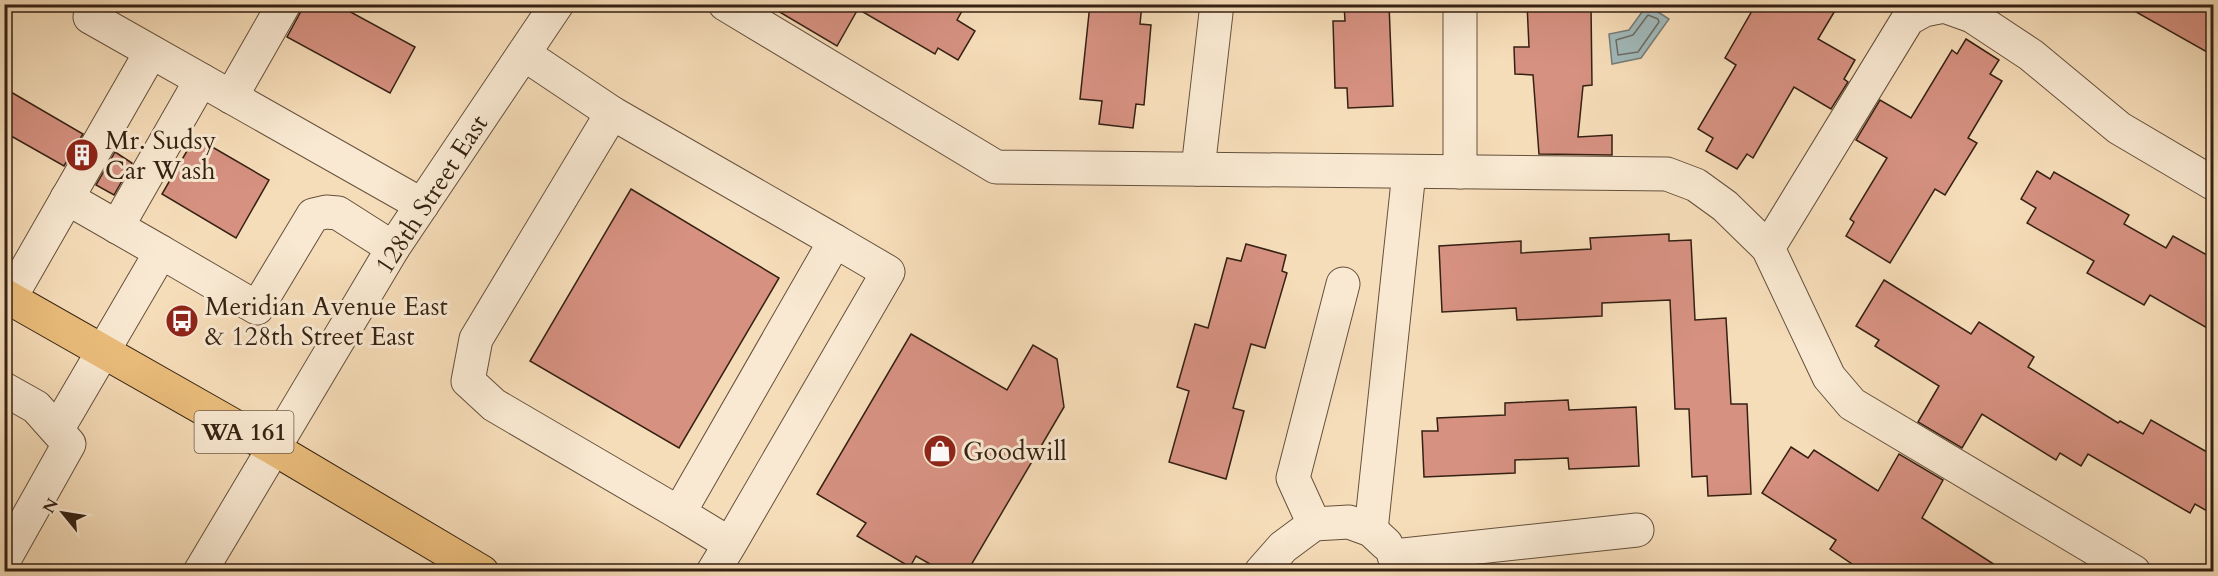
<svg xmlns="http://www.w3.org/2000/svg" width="2218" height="576" viewBox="0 0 2218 576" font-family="Cardo,serif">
<rect width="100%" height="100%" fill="#f6ddb9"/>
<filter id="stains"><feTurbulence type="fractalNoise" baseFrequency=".00333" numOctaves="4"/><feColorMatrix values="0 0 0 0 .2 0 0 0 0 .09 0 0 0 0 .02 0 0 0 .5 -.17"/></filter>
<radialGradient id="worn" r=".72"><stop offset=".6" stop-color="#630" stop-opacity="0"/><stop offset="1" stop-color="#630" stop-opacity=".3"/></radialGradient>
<!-- water -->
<path fill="#a1b9ba" stroke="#767c77" stroke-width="1.5" d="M 1647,5 L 1669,19 L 1641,58 L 1612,64 L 1609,34 L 1629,30 Z"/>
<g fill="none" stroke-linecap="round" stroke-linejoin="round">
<!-- shore -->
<path stroke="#6b6d66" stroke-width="1.5" d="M 1648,15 L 1658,19 L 1659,22 L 1638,52 L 1618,55 L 1616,40 L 1633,35 Z"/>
</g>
<!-- building -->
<g fill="#d69181" stroke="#352113" stroke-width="1.5">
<path d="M 303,4 L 336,4 L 415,47 L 390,93 L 287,37 L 300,13 Z"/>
<path d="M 766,4 L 966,4 L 957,20 L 975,31 L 958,60 L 938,48 L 935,54 L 858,9 L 837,46 Z"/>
<path d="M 1090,4 L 1142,4 L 1140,24 L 1151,25 L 1144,105 L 1136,104 L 1133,128 L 1099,124 L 1102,101 L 1080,99 Z"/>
<path d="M 1344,4 L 1389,4 L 1393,106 L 1348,108 L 1347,88 L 1335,88 L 1333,21 L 1345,21 Z"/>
<path d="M 1527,4 L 1591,6 L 1592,85 L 1583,86 L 1578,137 L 1612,135 L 1612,155 L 1539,154 L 1533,75 L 1515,74 L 1514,47 L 1529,47 Z"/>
<path d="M 1756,4 L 1839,4 L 1818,39 L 1855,60 L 1844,79 L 1848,82 L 1831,109 L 1794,87 L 1753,158 L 1747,154 L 1737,169 L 1706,151 L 1713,138 L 1698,129 L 1736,65 L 1725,58 Z"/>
<path d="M 2122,4 L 2214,4 L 2214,56 Z"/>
<path d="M 1966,39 L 1999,60 L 1990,74 L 2002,81 L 1968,138 L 1977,143 L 1945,195 L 1935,189 L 1890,263 L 1846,236 L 1854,222 L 1850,219 L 1887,158 L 1856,140 L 1880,100 L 1911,118 L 1952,50 L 1957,54 Z"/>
<path d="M 4,88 L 83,134 L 64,166 L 4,132 Z"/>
<path d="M 195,137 L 269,180 L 236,238 L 162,194 Z"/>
<path d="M 115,152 L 132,163 L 114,195 L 96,185 Z"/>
<path d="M 2037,171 L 2050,179 L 2054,172 L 2129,215 L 2124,224 L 2166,248 L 2173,236 L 2214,259 L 2214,332 L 2150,295 L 2144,305 L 2087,273 L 2094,261 L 2027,223 L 2036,208 L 2021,199 Z"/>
<path d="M 631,189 L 779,278 L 679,448 L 530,361 Z"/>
<path d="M 1669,234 L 1669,241 L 1691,240 L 1695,320 L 1726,318 L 1731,404 L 1747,404 L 1751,494 L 1708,496 L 1707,476 L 1692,477 L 1689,409 L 1675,409 L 1670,300 L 1602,303 L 1602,316 L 1517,320 L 1516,308 L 1442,312 L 1439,246 L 1521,241 L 1521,253 L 1591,249 L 1590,238 Z"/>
<path d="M 1246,244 L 1286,255 L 1282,271 L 1287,273 L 1265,348 L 1251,344 L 1233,408 L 1244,411 L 1226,479 L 1169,462 L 1189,391 L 1177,387 L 1195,324 L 1208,328 L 1227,258 L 1241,261 Z"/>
<path d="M 1884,280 L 1971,334 L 1979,322 L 2034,357 L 2028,367 L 2118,423 L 2120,421 L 2143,434 L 2151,420 L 2214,456 L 2214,515 L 2195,504 L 2190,513 L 2088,454 L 2081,466 L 2060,453 L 2056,460 L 1982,414 L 1962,448 L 1918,422 L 1939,386 L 1875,346 L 1879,340 L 1856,326 Z"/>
<path d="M 911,334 L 1007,390 L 1033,345 L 1057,359 L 1064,407 L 967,572 L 944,572 L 916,556 L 910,567 L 857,536 L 866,523 L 817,494 Z"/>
<path d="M 1568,400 L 1569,410 L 1636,407 L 1639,466 L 1569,469 L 1568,458 L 1515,460 L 1515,473 L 1424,477 L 1422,431 L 1438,431 L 1437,418 L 1505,415 L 1505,403 Z"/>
<path d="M 1791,447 L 1808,458 L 1814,450 L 1878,491 L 1899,454 L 1943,480 L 1922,518 L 2006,572 L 1864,572 L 1830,549 L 1836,540 L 1762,493 Z"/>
</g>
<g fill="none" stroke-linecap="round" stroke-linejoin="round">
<!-- minor casing -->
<g stroke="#65503c" stroke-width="35">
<g id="minor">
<path d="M 97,4 L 90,17 L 422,205"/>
<path d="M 725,4 L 996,167 L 1667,174 L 1696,185 L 1725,206 L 1768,248 L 1829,377 L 1852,404 L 2134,572"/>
<path d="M 1460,4 L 1460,172"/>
<path d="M 524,54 L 612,113"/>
<path d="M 231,97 L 284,4"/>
<path d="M 1198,169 L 1217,4"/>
<path d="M 67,198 L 161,252"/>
<path d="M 117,227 L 201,80"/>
<path d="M 1768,248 L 1908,19 L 1924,10 L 1944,6 L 1972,16 L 2031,55 L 2119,128 L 2214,184"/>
<path d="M 10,298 L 151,52"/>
<path d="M 4,389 L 36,407 L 69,444 L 4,560"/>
<path d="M 57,430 L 161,252 L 257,308 L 313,215 L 326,212 L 338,213 L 393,248"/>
<path d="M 679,513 L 494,405 L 468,381 L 476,339 L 612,113 L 835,241"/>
<path d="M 1314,524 L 1293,478 L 1343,284"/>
<path d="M 1371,530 L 1409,172"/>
<path d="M 1394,556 L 1637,530"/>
<path d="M 200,572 L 393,248 L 557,4"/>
<path d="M 713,572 L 730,544 L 888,272 L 835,241 L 679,513 L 730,544"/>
<path d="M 1261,572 L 1283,547 L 1314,524 L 1349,522 L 1371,530 L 1386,544"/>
</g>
</g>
<!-- major casing -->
<g stroke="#352113" stroke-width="35">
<path id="major" d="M 4,295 L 273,448 L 482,572"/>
</g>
<!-- minor -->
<use href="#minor" stroke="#f9e9d2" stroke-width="33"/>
<!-- major -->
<use href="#major" stroke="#ebbe7c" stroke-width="33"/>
</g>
<!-- icons -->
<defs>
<g id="building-disc" transform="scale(1.725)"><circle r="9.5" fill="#8f2418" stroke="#f9e9d2"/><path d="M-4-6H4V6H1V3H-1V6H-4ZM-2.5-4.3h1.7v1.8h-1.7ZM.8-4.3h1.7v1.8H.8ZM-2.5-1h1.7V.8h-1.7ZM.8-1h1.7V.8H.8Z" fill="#fff"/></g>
<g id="bus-disc" transform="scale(1.725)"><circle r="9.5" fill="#8f2418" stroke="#f9e9d2"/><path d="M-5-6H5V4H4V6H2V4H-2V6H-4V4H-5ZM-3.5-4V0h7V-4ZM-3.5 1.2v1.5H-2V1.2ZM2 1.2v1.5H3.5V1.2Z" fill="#fff"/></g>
<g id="shop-disc" transform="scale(1.725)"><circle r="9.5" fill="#8f2418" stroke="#f9e9d2"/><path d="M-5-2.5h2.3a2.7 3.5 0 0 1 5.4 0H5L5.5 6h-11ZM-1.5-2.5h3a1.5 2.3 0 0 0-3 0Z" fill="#fff"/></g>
</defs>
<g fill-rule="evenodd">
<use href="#building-disc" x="82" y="155"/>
<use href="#bus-disc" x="182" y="321"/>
<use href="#shop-disc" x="940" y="451"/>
</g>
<g text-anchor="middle" stroke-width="6" stroke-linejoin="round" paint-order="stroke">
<!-- shield labels -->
<rect fill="#f9e9d2" stroke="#705d4c" stroke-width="1.5" x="194.5" y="411" width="99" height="42" rx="4.5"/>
<g font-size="24" font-weight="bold" fill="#352113">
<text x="244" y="440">WA 161</text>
</g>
<!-- poi labels -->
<g font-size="26" fill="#352113" stroke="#f9e9d2" text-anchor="start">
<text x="105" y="149">Mr. Sudsy<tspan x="105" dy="30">Car Wash</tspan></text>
<text x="205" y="315">Meridian Avenue East<tspan x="205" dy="30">&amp; 128th Street East</tspan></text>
<text x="963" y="460">Goodwill</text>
</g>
<!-- street labels -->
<g font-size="26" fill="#352113" stroke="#f9e9d2">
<text transform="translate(431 194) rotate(-57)" y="9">128th Street East</text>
</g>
</g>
<!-- margin -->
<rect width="2218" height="576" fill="none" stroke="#f6ddb9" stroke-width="24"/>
<rect x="6" y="6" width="2206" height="564" fill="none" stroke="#352113" stroke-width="3"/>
<rect x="12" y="12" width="2194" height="552" fill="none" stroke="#352113" stroke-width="1.5"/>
<!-- north arrow -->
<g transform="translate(63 513) rotate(300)" stroke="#f9e9d2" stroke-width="4.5" paint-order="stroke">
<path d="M0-4.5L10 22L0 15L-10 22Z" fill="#352113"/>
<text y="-9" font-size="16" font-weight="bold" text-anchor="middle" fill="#352113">N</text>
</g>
<rect width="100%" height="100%" filter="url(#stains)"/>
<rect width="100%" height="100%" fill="url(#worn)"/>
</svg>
